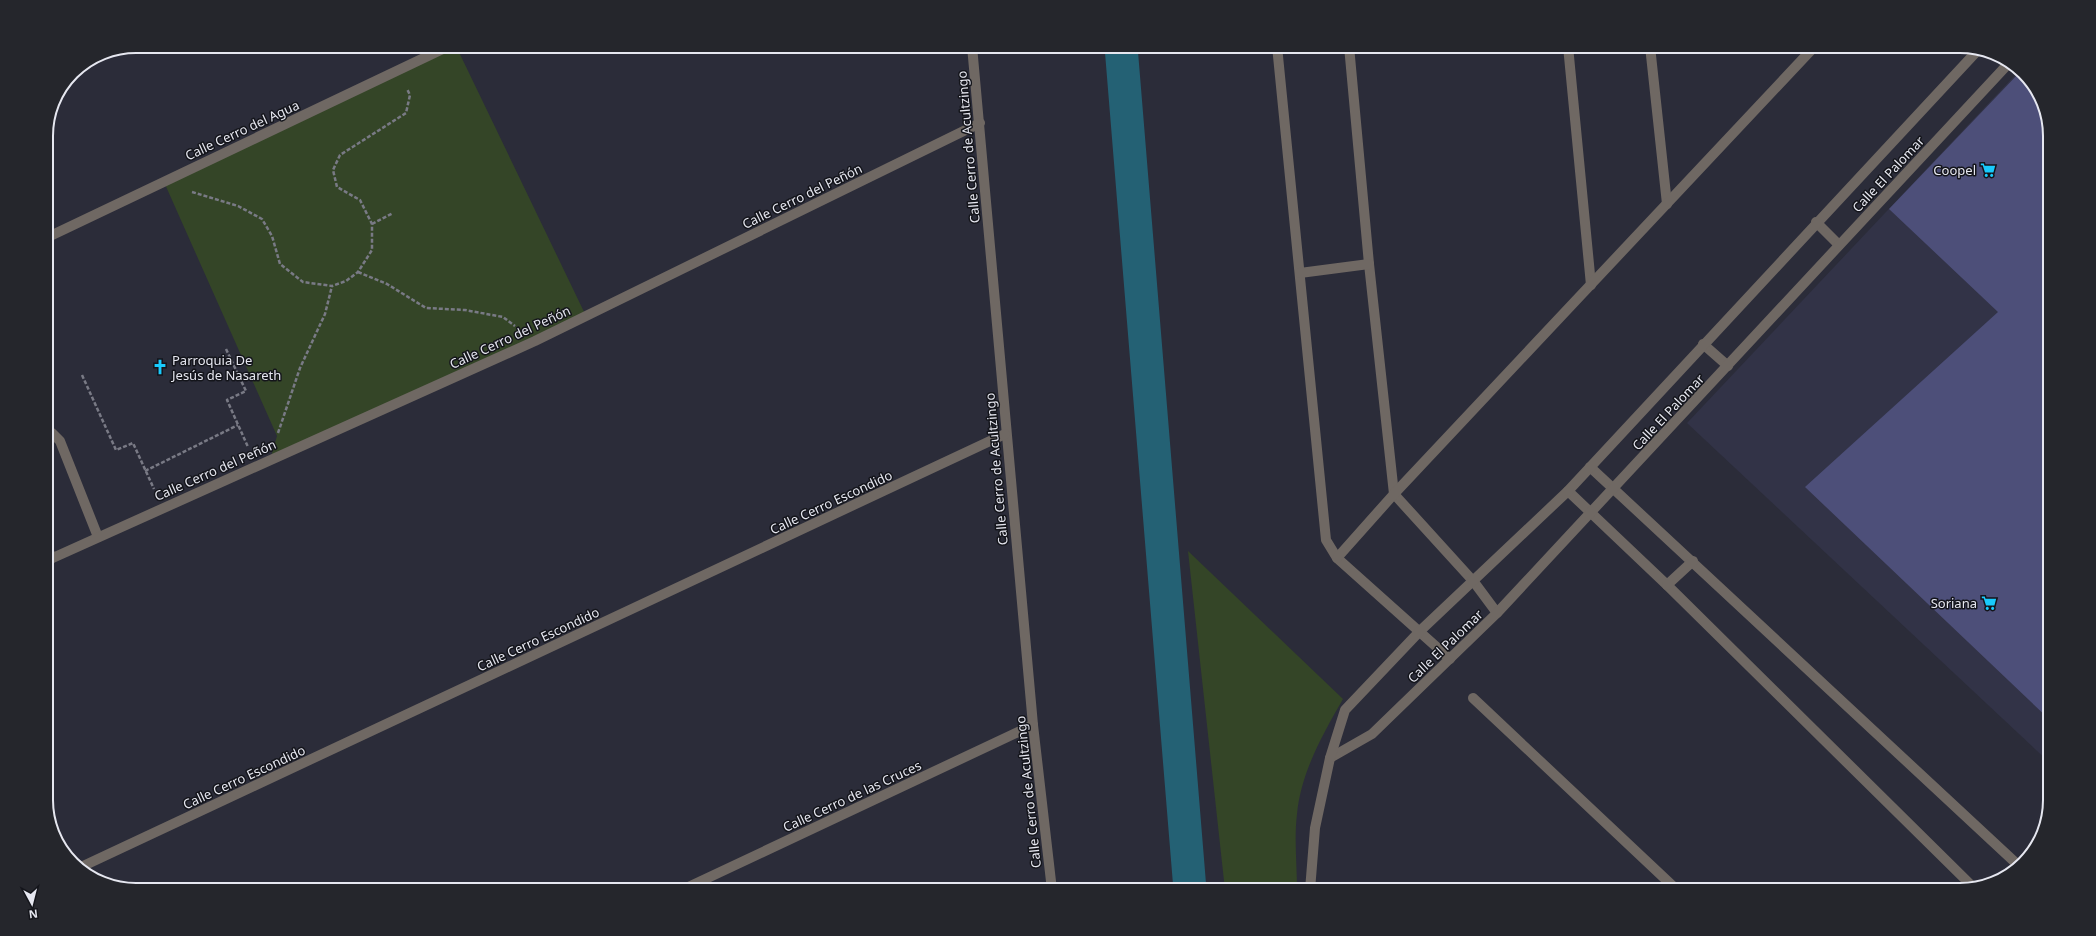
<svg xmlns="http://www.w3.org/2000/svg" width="2096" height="936" viewBox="0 0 2096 936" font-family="'Noto Sans',sans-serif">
<rect width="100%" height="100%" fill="#2b2c39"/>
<!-- built -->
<path fill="#323347" d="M 2018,72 L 2035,86 L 2050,130 L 2050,763 L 1687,423 Z"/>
<!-- green -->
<g fill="#344527">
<path d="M 449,46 L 456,46 L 587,318 L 270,460 L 277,436 L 164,182 Z"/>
<path d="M 1188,551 L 1343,699 C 1323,734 1301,772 1297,814 C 1294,839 1297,865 1297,890 L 1225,890 Z"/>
</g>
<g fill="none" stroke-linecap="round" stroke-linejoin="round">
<!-- canal -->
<path stroke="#246174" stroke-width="33" d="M 1121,46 L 1190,890"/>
</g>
<!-- building -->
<path fill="#4d4f79" d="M 2019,73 L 2035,86 L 2050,130 L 2050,720 L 1805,487 L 1998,312 L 1889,209 Z"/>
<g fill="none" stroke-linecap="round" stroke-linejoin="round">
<!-- path -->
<g stroke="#797a85" stroke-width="2.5" stroke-dasharray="4 2" stroke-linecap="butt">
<path d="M 192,192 L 238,206 L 262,219 L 272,236 L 280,264 L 303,282 L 332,286 L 346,281 L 358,272 L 372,250 L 372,224 L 360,200 L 337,187 L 333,170 L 340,155 L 406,113 L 410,95 L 407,89"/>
<path d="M 372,224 L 393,213"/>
<path d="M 358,272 L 387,284 L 426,308 L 465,310 L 503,317 L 515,326"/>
<path d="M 226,349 L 246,391 L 227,400 L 248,447"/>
<path d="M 82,375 L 116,450 L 133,443 L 154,489"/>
<path d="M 278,433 L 300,368 L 325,314 L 332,286"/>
<path d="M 145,471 L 238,425"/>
</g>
<!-- minor -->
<g stroke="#6f6863" stroke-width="10">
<path d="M 972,46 L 1033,725 L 1052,890"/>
<path d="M 1277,46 L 1326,540 L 1337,558 L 1450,659"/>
<path d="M 1349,46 L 1369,264 L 1394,494 L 1474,582 L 1497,613"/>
<path d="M 1568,46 L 1591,285"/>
<path d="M 1650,46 L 1667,204"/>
<path d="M 1816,222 L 1839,245"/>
<path d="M 46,238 L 449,46"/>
<path d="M 1300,273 L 1369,264"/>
<path d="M 1703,344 L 1728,366"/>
<path d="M 46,433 L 52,433 L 60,441 L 98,537"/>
<path d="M 1590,467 L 2018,865"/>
<path d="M 1568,491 L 1667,585 L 1972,886"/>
<path d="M 46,546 L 52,558"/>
<path d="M 1337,558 L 1394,494 L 1815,46"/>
<path d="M 46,561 L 535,341 L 980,123"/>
<path d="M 1667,585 L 1693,561"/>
<path d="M 1473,698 L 1677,890"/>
<path d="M 1330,758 L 1372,734 L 1497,613 L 2008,64"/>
<path d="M 81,867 L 1005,434"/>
<path d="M 682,890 L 1033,725"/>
<path d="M 1310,890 L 1315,828 L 1330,758 L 1345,710 L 1420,631 L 1568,491 L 1978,50"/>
</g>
</g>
<!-- icons -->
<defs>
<g id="supermarket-bare" transform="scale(1.2)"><path d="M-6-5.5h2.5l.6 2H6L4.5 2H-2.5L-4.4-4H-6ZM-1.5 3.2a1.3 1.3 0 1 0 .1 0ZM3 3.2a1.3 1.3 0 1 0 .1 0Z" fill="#19cafc" stroke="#14151b" stroke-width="2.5" paint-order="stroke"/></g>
<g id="church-bare" transform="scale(1.2)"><path d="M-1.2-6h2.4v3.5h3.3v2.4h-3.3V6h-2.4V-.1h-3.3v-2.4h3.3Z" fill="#19cafc" stroke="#14151b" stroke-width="2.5" paint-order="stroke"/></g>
</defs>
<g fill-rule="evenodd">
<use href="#supermarket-bare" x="1988" y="170"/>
<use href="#church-bare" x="160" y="367"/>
<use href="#supermarket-bare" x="1989" y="603"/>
</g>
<g text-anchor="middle" stroke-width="3" stroke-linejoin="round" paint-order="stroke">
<!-- street labels -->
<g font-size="13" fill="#e6e7f0" stroke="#14151b">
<text transform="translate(242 130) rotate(-25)" y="5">Calle Cerro del Agua</text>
<text transform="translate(968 147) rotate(-95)" y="5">Calle Cerro de Acultzingo</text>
<text transform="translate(1888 174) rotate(-47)" y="5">Calle El Palomar</text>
<text transform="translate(802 196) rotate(-26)" y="5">Calle Cerro del Peñón</text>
<text transform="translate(510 337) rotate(-25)" y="5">Calle Cerro del Peñón</text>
<text transform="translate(1668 412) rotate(-47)" y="5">Calle El Palomar</text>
<text transform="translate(996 469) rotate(-95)" y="5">Calle Cerro de Acultzingo</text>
<text transform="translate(215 470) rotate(-24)" y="5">Calle Cerro del Peñón</text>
<text transform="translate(831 502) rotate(-25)" y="5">Calle Cerro Escondido</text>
<text transform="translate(538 639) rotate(-25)" y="5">Calle Cerro Escondido</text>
<text transform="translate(1445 646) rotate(-44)" y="5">Calle El Palomar</text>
<text transform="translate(244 777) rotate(-25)" y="5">Calle Cerro Escondido</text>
<text transform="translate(1028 792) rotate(-96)" y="5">Calle Cerro de Acultzingo</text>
<text transform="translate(852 796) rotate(-25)" y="5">Calle Cerro de las Cruces</text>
</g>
<!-- poi labels -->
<g font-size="13" fill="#e6e7f0" stroke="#14151b" text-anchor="end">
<text x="1976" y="175">Coopel</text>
<text x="172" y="365" text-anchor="start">Parroquia De<tspan x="172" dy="15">Jesús de Nasareth</tspan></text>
<text x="1977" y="608">Soriana</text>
</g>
</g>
<!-- crop -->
<path d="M0 0H2096V936H0ZM136 53H1960A83 83 0 0 1 2043 136V800A83 83 0 0 1 1960 883H136A83 83 0 0 1 53 800V136A83 83 0 0 1 136 53Z" fill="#25262c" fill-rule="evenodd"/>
<path fill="none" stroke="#e6e7f0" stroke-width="2" d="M136 53H1960A83 83 0 0 1 2043 136V800A83 83 0 0 1 1960 883H136A83 83 0 0 1 53 800V136A83 83 0 0 1 136 53Z"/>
<!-- north arrow -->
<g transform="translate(32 904) rotate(173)" stroke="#14151b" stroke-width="3" paint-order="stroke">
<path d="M0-3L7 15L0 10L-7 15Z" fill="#e6e7f0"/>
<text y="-6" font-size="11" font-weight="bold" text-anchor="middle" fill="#e6e7f0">N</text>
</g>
</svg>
